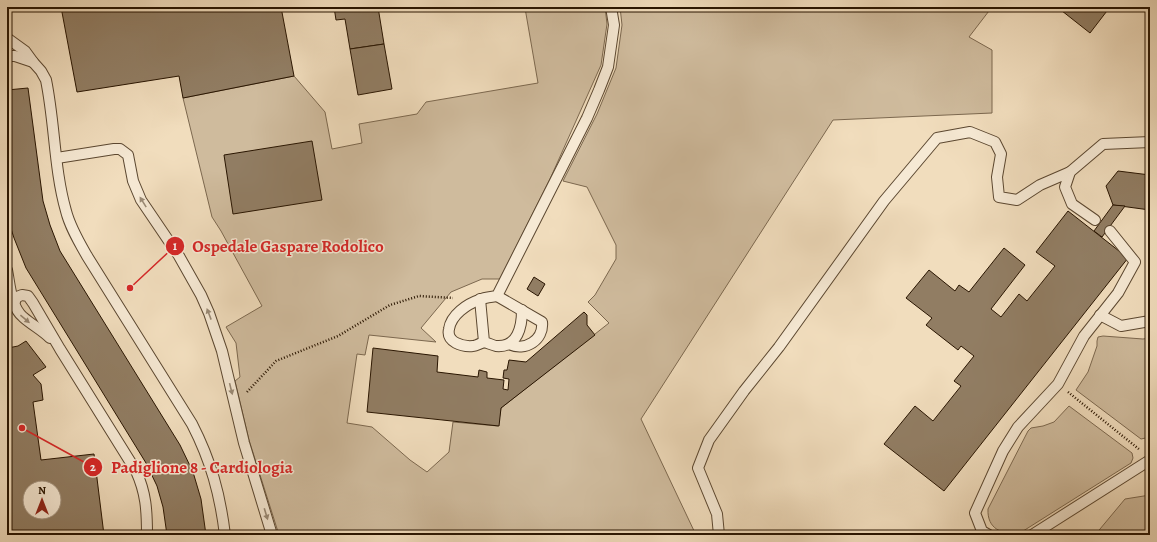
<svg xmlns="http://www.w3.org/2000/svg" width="1157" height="542" viewBox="0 0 1157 542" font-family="Alegreya,serif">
<rect width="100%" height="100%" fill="#f1ddbd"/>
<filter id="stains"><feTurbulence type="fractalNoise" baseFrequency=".005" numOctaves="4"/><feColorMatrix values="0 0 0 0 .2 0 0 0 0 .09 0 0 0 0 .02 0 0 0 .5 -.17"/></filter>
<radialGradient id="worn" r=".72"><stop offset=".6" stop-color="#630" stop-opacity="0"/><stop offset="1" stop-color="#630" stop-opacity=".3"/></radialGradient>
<!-- green -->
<g fill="#cfbb9d" stroke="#7c684f">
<path d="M 530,7 L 605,7 L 607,24 L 601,65 L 550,179 L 500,279 L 482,279 L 451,292 L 421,328 L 436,342 L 369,335 L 365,355 L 357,354 L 347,423 L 372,427 L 410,460 L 427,472 L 449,452 L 453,422 L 498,426 L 501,408 L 609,323 L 588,302 L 595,295 L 616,259 L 616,245 L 587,187 L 563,181 L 597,114 L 616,68 L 622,25 L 620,7 L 992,7 L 969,37 L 992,50 L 992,113 L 833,120 L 641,419 L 696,535 L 279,535 L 249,440 L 235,381 L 240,377 L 236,343 L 226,327 L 262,306 L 221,231 L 212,217 L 183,98 L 294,76 L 325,112 L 332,149 L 362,143 L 359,124 L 417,114 L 426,102 L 538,83 L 525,8 Z"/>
<path d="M 1103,336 L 1143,339 L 1150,338 L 1150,437 L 1141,439 L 1076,390 L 1088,372 L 1097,346 L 1097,341 L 1098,337 Z"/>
<path d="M 1069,406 L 1132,453 L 1133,458 L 1131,463 L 1020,533 C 1002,535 987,529 988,509 L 1028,431 L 1031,428 L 1043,426 L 1054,422 Z"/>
<path d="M 1150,495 L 1150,535 L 1095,535 L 1125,499 Z"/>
</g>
<!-- building -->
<g fill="#917d63" stroke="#291501" fill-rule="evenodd">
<path d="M 61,7 L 281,7 L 294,76 L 183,98 L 179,76 L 77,92 Z"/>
<path d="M 334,7 L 378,7 L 384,44 L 350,49 L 345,19 L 336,20 Z"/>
<path d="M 1057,7 L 1110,7 L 1090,33 Z"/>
<path d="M 384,44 L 392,89 L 358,95 L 350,49 Z"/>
<path d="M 28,88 L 43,201 L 50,225 L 60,251 L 180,445 L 193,472 L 201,499 L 206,535 L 167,535 L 163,507 L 157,486 L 146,463 L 26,268 L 14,238 L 7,216 L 7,90 Z"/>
<path d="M 312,141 L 322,200 L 233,214 L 224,155 Z"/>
<path d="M 1118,171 L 1150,175 L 1150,210 L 1113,205 L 1106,186 Z"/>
<path d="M 1113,205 L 1125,206 L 1102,237 L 1094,231 Z"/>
<path d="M 1068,211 L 1128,258 L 944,491 L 884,444 L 915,406 L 933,421 L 961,386 L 954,381 L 974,356 L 961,346 L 958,350 L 926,325 L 932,318 L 906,298 L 929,270 L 955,291 L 959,285 L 969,292 L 1004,248 L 1025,265 L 991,309 L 1001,317 L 1019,294 L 1027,301 L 1055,266 L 1036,252 Z"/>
<path d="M 534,277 L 545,284 L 538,296 L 527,289 Z"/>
<path d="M 584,312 L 587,315 L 587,325 L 595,335 L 501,408 L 499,426 L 367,412 L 373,348 L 438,356 L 437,372 L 478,377 L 479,370 L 487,372 L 487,378 L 504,380 L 503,389 L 508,390 L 509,379 L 503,378 L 504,370 L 507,370 L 509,360 L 526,362 Z"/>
<path d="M 26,341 L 46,367 L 33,375 L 41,384 L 43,400 L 33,402 L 41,460 L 94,454 L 104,535 L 7,535 L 7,342 L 8,348 L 18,346 ZM 30,488 L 54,488 L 54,512 L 30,512 Z"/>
</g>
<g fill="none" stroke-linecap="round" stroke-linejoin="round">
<!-- lane casing -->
<g stroke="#5b4730" stroke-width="12">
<g id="lane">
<path d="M 7,38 L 25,51 L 33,62 L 41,71 L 46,80 C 55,124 54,169 66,211 C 70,227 79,242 87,256 L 192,424 C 211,461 220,494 225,535"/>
<path d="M 7,56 L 15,56 L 33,62"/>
<path d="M 57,158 L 114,149 L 120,149 L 128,155 L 133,181 L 141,200 L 179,256 L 201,295 L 209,313 L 222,351 L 244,443 L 272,535"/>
<path d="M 1095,220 L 1072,204 L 1065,187 L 1070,172 L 1103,144 L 1150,142"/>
<path d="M 7,270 C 10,285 11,307 23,317 C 32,325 42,330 50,338"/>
<path d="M 497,296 L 542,322 C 544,340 525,352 509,344"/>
<path d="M 480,299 L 484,342 C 488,343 492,345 496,346 C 518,348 522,326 522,310"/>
<path d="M 14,303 L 17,297 L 22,295 L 28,296 L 33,303 L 60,349 L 136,471 C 146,493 147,510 147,535"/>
<path d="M 1100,315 L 1121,326 L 1150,321"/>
<path d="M 484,342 C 481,343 476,346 473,346 C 462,347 446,342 449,329 C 451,315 467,304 479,300 C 485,297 492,297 497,296 L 587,118 L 599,90 L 608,67 L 614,25 L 611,7"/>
<path d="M 719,535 L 717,514 L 698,468 L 709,440 L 744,391 L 779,347 L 884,201 L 937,138 L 970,132 L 995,142 L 1001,154 L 997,177 L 999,197 L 1017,200 L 1040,185 L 1070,172"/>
<path d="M 989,535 L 982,531 L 975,513 L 1003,451 L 1018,427 L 1058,384 L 1084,336 L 1118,293 L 1135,262 L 1110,231"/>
<path d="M 1032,535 L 1150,460"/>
</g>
</g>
<!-- path -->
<g stroke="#291501" stroke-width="2.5" stroke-dasharray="1 2" stroke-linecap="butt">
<path d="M 247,392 L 276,361 L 338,336 L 390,305 L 419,296 L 453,298"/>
<path d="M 1068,392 L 1140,450"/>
</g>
<!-- lane -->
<use href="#lane" stroke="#f6e9d4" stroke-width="10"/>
</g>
<!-- one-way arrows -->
<defs><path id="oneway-solid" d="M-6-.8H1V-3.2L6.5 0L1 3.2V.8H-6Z"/></defs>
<g fill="#9a8a75">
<use href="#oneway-solid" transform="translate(143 202) rotate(-122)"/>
<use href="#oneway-solid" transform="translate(209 314) rotate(-111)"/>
<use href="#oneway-solid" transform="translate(25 319) rotate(40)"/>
<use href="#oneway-solid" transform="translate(231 389) rotate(76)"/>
<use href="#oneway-solid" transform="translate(266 514) rotate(73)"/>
</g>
<!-- callouts -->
<path fill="none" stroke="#d62828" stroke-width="1.5" d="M130 288L175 246M22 428L93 467"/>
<g fill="#d62828" stroke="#f6e9d4" stroke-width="1.5">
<circle cx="130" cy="288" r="4"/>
<circle cx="22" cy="428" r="4"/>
<circle cx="175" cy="246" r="10"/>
<circle cx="93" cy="467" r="10"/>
</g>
<g font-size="12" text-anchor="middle" font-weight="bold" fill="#fff">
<text x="175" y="250">1</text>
<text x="93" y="471">2</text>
</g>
<g font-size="17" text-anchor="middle" font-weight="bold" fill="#d62828" stroke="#f6e9d4" stroke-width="3" stroke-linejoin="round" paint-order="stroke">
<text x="288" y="252">Ospedale Gaspare Rodolico</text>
<text x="202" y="473">Padiglione 8 - Cardiologia</text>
</g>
<!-- margin -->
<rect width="1157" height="542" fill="none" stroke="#f1ddbd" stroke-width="24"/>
<rect x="8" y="8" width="1141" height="526" fill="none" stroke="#291501" stroke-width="2"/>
<rect x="12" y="12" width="1133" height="518" fill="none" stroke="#291501"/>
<!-- north arrow -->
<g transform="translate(42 500)"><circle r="19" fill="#f6e9d4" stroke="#a49480"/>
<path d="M0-3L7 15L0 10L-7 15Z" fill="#8f2418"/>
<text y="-6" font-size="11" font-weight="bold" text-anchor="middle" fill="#291501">N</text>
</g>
<rect width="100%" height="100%" filter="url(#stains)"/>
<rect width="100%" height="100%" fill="url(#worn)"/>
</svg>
